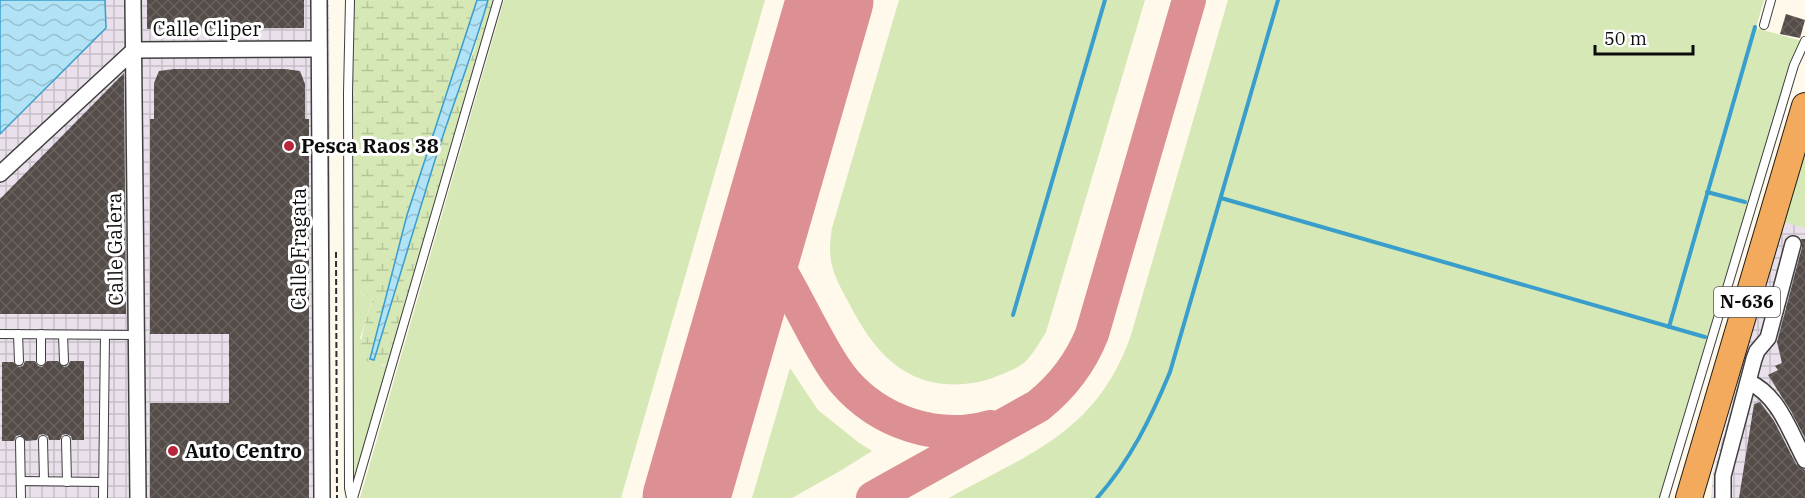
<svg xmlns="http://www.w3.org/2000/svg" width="1805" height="498" viewBox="0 0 1805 498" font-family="'IBM Plex Serif',serif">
<defs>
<pattern id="industrial-grid" width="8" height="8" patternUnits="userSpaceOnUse" patternTransform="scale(1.5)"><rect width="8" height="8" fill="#e9e0eb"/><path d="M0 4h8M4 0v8" fill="none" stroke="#c7bfc8"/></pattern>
<pattern id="wetland-marsh" width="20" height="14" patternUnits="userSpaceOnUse" patternTransform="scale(1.5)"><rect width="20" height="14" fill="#d5e8b6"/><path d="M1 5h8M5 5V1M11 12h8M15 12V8" fill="none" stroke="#b6c69b"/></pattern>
<pattern id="water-waves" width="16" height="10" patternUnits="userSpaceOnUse" patternTransform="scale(1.5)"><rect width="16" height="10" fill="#b1e2f5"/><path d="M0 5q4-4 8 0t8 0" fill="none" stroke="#97c1d1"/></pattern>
<pattern id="building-cross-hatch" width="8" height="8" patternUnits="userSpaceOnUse" patternTransform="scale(1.5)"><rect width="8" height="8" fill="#544c48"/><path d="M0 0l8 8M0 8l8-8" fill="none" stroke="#68615e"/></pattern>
</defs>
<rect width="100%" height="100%" fill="#fff9eb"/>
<!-- industrial -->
<g fill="url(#industrial-grid)">
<path d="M 105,0 L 329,0 L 331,498 L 0,498 L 0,134 L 105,28 Z"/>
<path d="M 1783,222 L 1805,227 L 1805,498 L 1711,498 L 1713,472 Z"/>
</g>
<!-- grass -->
<g fill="#d5e8b6">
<path d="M 504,0 L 765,0 L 621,498 L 360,498 Z"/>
<path d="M 899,0 L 1145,0 L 1046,332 C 1040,342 1033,354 1025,362 C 1016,370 992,379 979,382 C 914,394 878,360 850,305 C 834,276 826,262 832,228 Z"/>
<path d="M 1228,0 L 1764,0 L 1756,28 L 1802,41 C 1749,191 1706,345 1661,498 L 949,498 C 1032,452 1097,432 1131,335 Z"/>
<path d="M 1805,147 L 1805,228 L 1783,222 Z"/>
<path d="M 351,284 L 362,294 L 373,297 L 360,338 L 382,366 L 389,364 L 352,485 Z"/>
<path d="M 790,368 L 818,410 L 858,442 L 872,451 L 840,471 L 792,498 L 752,498 Z"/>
</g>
<!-- wetland -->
<path fill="url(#wetland-marsh)" d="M 353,0 L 477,0 L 407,215 L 370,359 L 460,85 L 473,54 L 488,0 L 495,0 L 389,364 C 344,373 366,320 373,298 L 362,294 L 351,284 Z"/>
<!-- water -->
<g fill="url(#water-waves)" stroke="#399ecb" stroke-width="1.5">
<path d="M 0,0 L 105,0 L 106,28 L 0,134 Z"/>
<path d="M 477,0 L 488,0 C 473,54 452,106 435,160 C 414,227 394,294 374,360 L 370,359 L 407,215 Z"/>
</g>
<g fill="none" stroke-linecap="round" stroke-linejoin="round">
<!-- stream -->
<g stroke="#399ecb" stroke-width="4">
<path d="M 1707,192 L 1745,202"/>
<path d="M 1221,198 L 1705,337"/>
<path d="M 1013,315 L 1105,0"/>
<path d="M 1669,327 L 1755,27"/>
<path d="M 1097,498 C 1130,461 1151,418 1170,372 L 1278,0"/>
</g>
<!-- taxiway -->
<g stroke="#dc9093" stroke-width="34">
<path d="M 762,237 C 777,265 793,293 808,322 C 819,342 829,363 844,381 C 879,422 937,442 990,427"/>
<path d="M 873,498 L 1038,406 C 1063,386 1080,364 1092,334 L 1189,0"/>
</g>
<!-- runway -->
<path stroke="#dc9093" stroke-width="87" d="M 686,498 L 830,0"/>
</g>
<!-- building -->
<g fill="url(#building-cross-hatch)">
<path d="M 147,0 L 304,0 L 304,28 L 147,29 Z"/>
<path d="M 1786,14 L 1805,20 L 1800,38 L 1780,34 Z"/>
<path d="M 174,69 L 285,69 L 300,71 L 305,84 L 305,119 L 309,119 L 309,498 L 150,498 L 150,403 L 229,403 L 229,334 L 150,334 L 150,119 L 154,119 L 154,83 L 159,71 Z"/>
<path d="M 124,73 L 126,314 L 0,314 L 0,199 Z"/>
<path d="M 1801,239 L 1805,239 L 1805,438 L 1791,411 L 1768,375 L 1778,370 L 1775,366 L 1782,363 L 1777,342 L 1802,247 Z"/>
<path d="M 25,361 L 35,361 L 38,366 L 42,367 L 47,361 L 58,361 L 64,367 L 68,366 L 70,361 L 84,361 L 84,440 L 72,440 L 71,436 L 66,434 L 62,435 L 60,440 L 49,440 L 48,436 L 43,434 L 39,435 L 37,440 L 26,441 L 20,435 L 16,436 L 14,441 L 2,441 L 2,362 L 13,362 L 19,367 L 23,366 Z"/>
<path d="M 1760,402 L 1774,421 L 1796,464 L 1805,470 L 1805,498 L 1739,498 L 1754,404 Z"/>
</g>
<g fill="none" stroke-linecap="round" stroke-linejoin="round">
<!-- service casing -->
<g stroke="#3f3f3f" stroke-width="10">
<g id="service">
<path d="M 350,0 L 348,93 L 349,488 L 351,498"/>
<path d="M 1764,25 L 1771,0"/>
<path d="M 0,334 L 137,335"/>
<path d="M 18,334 L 19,361"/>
<path d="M 41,334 L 41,361"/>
<path d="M 63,335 L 64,361"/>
<path d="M 43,440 L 44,481"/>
<path d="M 66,440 L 67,482"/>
<path d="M 20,441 L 21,498"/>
<path d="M 21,481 L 103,482"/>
<path d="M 103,498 L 105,335"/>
<path d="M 353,498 L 498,0"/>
<path d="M 1664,498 L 1794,65 L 1805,41"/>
</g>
</g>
<!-- minor casing -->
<g stroke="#3f3f3f" stroke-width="18">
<g id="minor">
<path d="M 133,0 L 138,498"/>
<path d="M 319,0 L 322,498"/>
<path d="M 0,174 L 134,50 L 319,49"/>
<path d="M 1749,382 C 1779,396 1790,432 1805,460"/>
<path d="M 1723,498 L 1723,476 L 1754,359 L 1757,351 L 1768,338 L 1793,244"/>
</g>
</g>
<!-- trunk casing -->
<g stroke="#1d1d1d" stroke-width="28">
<path id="trunk" d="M 1689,498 L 1805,106"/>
</g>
<!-- path -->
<path stroke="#2e2e2e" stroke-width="2" stroke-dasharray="6 3" stroke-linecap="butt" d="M 336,252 L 337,498"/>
<!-- service -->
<use href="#service" stroke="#fff" stroke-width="8"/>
<!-- minor -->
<use href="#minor" stroke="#fff" stroke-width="15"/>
<!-- trunk -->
<use href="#trunk" stroke="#f4aa5c" stroke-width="26"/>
</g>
<!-- markers -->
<g fill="#b9263b" stroke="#fff" stroke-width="2">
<circle cx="289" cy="146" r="6"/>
<circle cx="173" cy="451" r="6"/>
</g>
<g text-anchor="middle" stroke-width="6" stroke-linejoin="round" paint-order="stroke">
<!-- shield labels -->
<rect fill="#fff" stroke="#555" stroke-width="1.5" x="1714" y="287" width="66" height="30" rx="4.5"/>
<g font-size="18" font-weight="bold" fill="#0c0c0c">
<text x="1747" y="308">N-636</text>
</g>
<!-- street labels -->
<g font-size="20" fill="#0c0c0c" stroke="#fff">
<text x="207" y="36">Calle Cliper</text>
<text transform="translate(115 249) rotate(-91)" y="7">Calle Galera</text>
<text transform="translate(299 249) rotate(-90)" y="7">Calle Fragata</text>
</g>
<!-- poi labels -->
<g font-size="20" font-weight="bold" fill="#0c0c0c" stroke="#fff" text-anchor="start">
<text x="301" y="153">Pesca Raos 38</text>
<text x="185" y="458">Auto Centro</text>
</g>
</g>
<!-- scale -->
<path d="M1595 45v9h98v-9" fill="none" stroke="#0c0c0c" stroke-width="3"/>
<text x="1604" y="45" font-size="18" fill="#0c0c0c" stroke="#ffffff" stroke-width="4.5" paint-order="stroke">50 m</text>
</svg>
